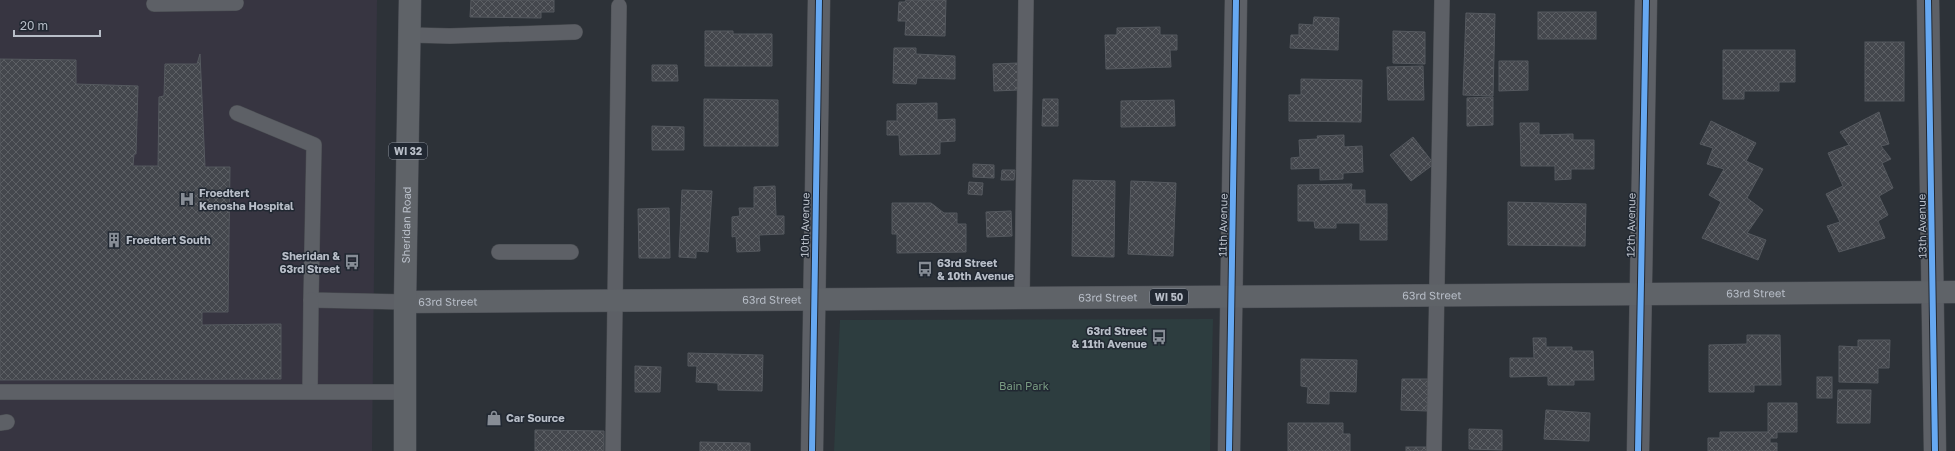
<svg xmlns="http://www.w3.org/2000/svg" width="1955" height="451" viewBox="0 0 1955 451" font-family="'Golos Text',sans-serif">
<defs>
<pattern id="building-cross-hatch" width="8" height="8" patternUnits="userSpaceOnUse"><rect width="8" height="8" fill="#44474d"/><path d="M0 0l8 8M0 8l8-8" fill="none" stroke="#5d6065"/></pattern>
</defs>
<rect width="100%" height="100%" fill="#2d3238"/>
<!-- medical -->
<path fill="#373541" d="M 0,0 L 377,0 L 372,451 L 0,451 Z"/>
<!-- park -->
<path fill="#2d3d3f" d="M 1213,319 L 1210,451 L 834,451 L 840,320 Z"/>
<!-- building -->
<g fill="url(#building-cross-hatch)" stroke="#55595f">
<path d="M 471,0 L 554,0 L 554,12 L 541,12 L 541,18 L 470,17 Z"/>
<path d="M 906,0 L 946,0 L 945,36 L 905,35 L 906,21 L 898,21 L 899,2 L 905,2 Z"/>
<rect x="1538" y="12" width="58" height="27"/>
<path d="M 1466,13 L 1495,14 L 1493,96 L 1463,95 Z"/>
<path d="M 1314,17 L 1339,18 L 1338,50 L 1290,48 L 1291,35 L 1299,35 L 1299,24 L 1313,25 Z"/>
<path d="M 1160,27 L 1160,35 L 1177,35 L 1177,50 L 1170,50 L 1171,67 L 1106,69 L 1105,35 L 1117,35 L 1117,28 Z"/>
<path d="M 705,31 L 733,31 L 733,34 L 772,34 L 772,66 L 705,66 Z"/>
<path d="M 1393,31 L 1425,32 L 1425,64 L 1393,63 Z"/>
<rect x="1865" y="42" width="39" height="59"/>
<path d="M 894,48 L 916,48 L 916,54 L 955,56 L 955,79 L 917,78 L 916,84 L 893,83 Z"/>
<path d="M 1723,50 L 1795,50 L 1795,82 L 1779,82 L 1779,91 L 1744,91 L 1744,99 L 1723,99 Z"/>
<path d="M 200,54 L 205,167 L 230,167 L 228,312 L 202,312 L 202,325 L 281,324 L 281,379 L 0,380 L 0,59 L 76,60 L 76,84 L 138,86 L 136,154 L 134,154 L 133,166 L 158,166 L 159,97 L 164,96 L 165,64 L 197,64 Z"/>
<path d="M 1499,61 L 1528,61 L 1528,90 L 1499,91 Z"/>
<path d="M 1018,63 L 1019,90 L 994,91 L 993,64 Z"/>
<path d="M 652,65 L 677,65 L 678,81 L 652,81 Z"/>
<path d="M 1423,66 L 1424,100 L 1388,100 L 1387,67 Z"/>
<path d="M 1301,79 L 1362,80 L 1361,122 L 1289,121 L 1289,95 L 1301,95 Z"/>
<path d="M 1493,97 L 1493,125 L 1467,126 L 1467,98 Z"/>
<path d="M 704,99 L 778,100 L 778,146 L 704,146 Z"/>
<path d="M 1043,99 L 1058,99 L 1058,126 L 1042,126 Z"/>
<path d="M 1174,100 L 1175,126 L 1121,127 L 1121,101 Z"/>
<path d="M 937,103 L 937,120 L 955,119 L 955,141 L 940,142 L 940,154 L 900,155 L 899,135 L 887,135 L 887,121 L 897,121 L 897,104 Z"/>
<path d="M 1879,112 L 1889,144 L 1881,146 L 1891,159 L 1882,163 L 1893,188 L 1879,196 L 1888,215 L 1878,221 L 1885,238 L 1839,252 L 1827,226 L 1840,222 L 1826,194 L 1843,186 L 1828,153 L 1849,145 L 1840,132 Z"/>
<path d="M 1711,121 L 1756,143 L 1746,161 L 1763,169 L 1747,198 L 1763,210 L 1747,233 L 1766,240 L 1758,260 L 1702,238 L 1721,202 L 1709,195 L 1724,169 L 1707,164 L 1713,148 L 1700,144 Z"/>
<path d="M 1520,123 L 1539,123 L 1539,135 L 1573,134 L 1573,140 L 1594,140 L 1594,169 L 1571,169 L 1571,179 L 1555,180 L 1555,166 L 1521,166 Z"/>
<path d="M 652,126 L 684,127 L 684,150 L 652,150 Z"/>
<path d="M 1344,135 L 1344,147 L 1362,146 L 1363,172 L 1343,173 L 1343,179 L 1320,180 L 1320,168 L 1291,169 L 1291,158 L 1300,157 L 1299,140 L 1318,139 L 1317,136 Z"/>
<path d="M 1413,137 L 1434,164 L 1411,181 L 1390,155 Z"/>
<path d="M 973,164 L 994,165 L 994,178 L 973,177 Z"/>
<path d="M 1002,170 L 1015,170 L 1014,180 L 1001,180 Z"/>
<path d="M 1073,180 L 1115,181 L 1114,257 L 1072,256 Z"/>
<path d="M 1131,181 L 1176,183 L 1173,256 L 1128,254 Z"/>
<path d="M 969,182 L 983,183 L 982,195 L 968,194 Z"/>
<path d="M 1352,184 L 1351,190 L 1365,190 L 1365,204 L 1387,204 L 1387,240 L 1360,240 L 1360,223 L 1336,223 L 1336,228 L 1315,228 L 1314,221 L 1298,221 L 1298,185 Z"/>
<path d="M 775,186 L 776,216 L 784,216 L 784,234 L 759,235 L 760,251 L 737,252 L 736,236 L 732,237 L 732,217 L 740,216 L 739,208 L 754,208 L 754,187 Z"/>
<path d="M 682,190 L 712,191 L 708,252 L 696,251 L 696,258 L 679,257 Z"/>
<path d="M 1508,202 L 1586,204 L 1585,246 L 1508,245 Z"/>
<path d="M 892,203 L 931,203 L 944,213 L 957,213 L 957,224 L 966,224 L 966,252 L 897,253 L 897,234 L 892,234 Z"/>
<path d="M 669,208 L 670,258 L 639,258 L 638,209 Z"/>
<path d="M 1011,211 L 1012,236 L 987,237 L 986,212 Z"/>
<path d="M 1747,335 L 1780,335 L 1781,385 L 1754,385 L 1754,392 L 1709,392 L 1709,345 L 1747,344 Z"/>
<path d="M 1533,338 L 1546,338 L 1546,347 L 1572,347 L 1572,351 L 1593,351 L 1594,380 L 1574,380 L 1574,385 L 1548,385 L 1548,376 L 1510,377 L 1510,358 L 1534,358 Z"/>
<path d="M 1858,340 L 1890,340 L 1889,368 L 1878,368 L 1878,383 L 1839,382 L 1839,346 L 1858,347 Z"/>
<path d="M 688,353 L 763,355 L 762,391 L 718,390 L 718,383 L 696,382 L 697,366 L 688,366 Z"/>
<path d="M 1301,359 L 1357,360 L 1356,392 L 1329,391 L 1329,404 L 1307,403 L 1308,387 L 1301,386 Z"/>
<path d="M 635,366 L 661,367 L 660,392 L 635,392 Z"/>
<rect x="1817" y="377" width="15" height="21"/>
<path d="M 1402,379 L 1428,379 L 1427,411 L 1401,410 Z"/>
<path d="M 1838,390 L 1871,390 L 1870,423 L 1837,423 Z"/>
<path d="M 1768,403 L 1797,403 L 1797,432 L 1777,432 L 1777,438 L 1770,438 L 1770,443 L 1777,443 L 1777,451 L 1708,451 L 1708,438 L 1720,438 L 1720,432 L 1768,432 Z"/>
<path d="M 1546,410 L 1590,413 L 1589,441 L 1544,439 Z"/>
<path d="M 1288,423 L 1343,423 L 1343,434 L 1350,434 L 1350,451 L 1288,451 Z"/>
<path d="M 1469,429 L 1502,430 L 1502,450 L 1469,449 Z"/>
<path d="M 535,430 L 604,431 L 604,451 L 535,451 Z"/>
<path d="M 700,442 L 750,443 L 750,451 L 700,451 Z"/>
<rect x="1406" y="447" width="22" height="4"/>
</g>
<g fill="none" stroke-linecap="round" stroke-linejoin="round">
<!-- service casing -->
<g stroke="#4b4e53" stroke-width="16">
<g id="service">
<path d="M 154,4 L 236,3"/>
<path d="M 410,35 L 450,36 L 575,32"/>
<path d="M 237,113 L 314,145 L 311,300 L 405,302"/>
<path d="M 499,252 L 571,252"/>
<path d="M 1022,298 L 1026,0"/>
<path d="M 310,391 L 311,300"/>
<path d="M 0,392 L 405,392"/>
<path d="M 0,423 L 7,422"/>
<path d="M 613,451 L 619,6"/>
<path d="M 1434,451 L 1442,0"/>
</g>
</g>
<!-- minor casing -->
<g stroke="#4b4e53" stroke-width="23">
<g id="minor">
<path d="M 1928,0 L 1935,451"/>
<path d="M 812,451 L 819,0"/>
<path d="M 1229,451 L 1236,0"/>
<path d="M 1638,451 L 1646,0"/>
</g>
</g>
<!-- primary casing -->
<g stroke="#4b4e55" stroke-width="23">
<g id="primary">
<path id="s1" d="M 405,302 L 1955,292"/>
<path id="s2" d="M 405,451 L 405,302 L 410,0"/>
</g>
</g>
<!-- service -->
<use href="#service" stroke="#5d6066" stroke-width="15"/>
<!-- minor -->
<use href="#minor" stroke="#5d6066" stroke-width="22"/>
<!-- primary -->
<use href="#primary" stroke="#5f6368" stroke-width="22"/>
<!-- cycleway casing -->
<g stroke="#212832" stroke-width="8">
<g id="cycleway">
<path d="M 1928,0 L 1935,451"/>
<path d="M 812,451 L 819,0"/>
<path d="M 1229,451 L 1236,0"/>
<path d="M 1638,451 L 1646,0"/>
</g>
</g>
<!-- cycleway -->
<use href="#cycleway" stroke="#66a8f1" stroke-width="6"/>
</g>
<!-- icons -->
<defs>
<g id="hospital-bare" transform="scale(1.2)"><path d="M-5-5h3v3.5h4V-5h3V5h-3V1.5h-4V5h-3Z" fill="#878d96" stroke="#212832" stroke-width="2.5" paint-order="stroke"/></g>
<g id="building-bare" transform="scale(1.2)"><path d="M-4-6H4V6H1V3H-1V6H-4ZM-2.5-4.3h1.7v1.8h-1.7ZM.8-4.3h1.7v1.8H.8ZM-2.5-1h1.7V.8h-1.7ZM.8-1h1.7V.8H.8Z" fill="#878d96" stroke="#212832" stroke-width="2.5" paint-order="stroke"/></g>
<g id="bus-bare" transform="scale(1.2)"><path d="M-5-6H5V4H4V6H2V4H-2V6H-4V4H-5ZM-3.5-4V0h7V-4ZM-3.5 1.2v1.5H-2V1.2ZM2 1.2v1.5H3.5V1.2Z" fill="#878d96" stroke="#212832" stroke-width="2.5" paint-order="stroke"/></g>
<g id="shop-bare" transform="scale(1.2)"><path d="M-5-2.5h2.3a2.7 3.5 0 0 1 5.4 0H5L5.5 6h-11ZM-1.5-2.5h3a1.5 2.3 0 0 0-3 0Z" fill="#878d96" stroke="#212832" stroke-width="2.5" paint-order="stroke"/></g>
</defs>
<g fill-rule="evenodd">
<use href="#hospital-bare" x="187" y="199"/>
<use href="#building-bare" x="114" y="240"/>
<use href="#bus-bare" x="352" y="262"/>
<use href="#bus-bare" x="925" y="269"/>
<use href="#bus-bare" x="1159" y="337"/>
<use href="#shop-bare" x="494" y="418"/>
</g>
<g text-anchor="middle" stroke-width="3" stroke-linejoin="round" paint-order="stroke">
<!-- shield labels -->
<g fill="#212832" stroke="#8b919b" stroke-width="1">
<rect x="389" y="143" width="38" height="16" rx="3"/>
<rect x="1150" y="289" width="38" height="16" rx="3"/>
</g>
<g font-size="10" font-weight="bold" fill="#b8bec8">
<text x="408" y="155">WI 32</text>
<text x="1169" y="301">WI 50</text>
</g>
<!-- poi labels -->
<g font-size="11" font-weight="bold" fill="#b8bec8" stroke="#212832" text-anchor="start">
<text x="199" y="197">Froedtert<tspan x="199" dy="13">Kenosha Hospital</tspan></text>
<text x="126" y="244">Froedtert South</text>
<text x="340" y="260" text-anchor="end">Sheridan &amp;<tspan x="340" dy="13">63rd Street</tspan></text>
<text x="937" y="267">63rd Street<tspan x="937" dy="13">&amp; 10th Avenue</tspan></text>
<text x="1147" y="335" text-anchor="end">63rd Street<tspan x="1147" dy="13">&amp; 11th Avenue</tspan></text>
<text x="506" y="422">Car Source</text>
</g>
<!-- street labels -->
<g font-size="11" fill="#b8bec8" stroke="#212832">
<text dy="4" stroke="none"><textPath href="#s2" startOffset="226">Sheridan Road</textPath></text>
<text transform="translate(805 225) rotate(-89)" y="4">10th Avenue</text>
<text transform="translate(1223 225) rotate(-89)" y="4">11th Avenue</text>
<text transform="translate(1631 225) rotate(-89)" y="4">12th Avenue</text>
<text transform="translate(1922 226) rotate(-91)" y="4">13th Avenue</text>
<text dy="4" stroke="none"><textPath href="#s1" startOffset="1351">63rd Street</textPath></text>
<text dy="4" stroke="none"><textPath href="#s1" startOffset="1027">63rd Street</textPath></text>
<text dy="4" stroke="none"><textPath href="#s1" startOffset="703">63rd Street</textPath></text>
<text dy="4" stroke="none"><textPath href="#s1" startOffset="367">63rd Street</textPath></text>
<text dy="4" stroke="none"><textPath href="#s1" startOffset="43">63rd Street</textPath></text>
</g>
<!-- park labels -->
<g font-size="11" fill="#799b82" stroke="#212832">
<text x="1024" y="390">Bain Park</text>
</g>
</g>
<!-- scale -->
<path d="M14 30v6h86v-6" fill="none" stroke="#b8bec8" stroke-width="2"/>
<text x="20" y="30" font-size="12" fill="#b8bec8" stroke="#212832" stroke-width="3" paint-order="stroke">20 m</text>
</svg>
